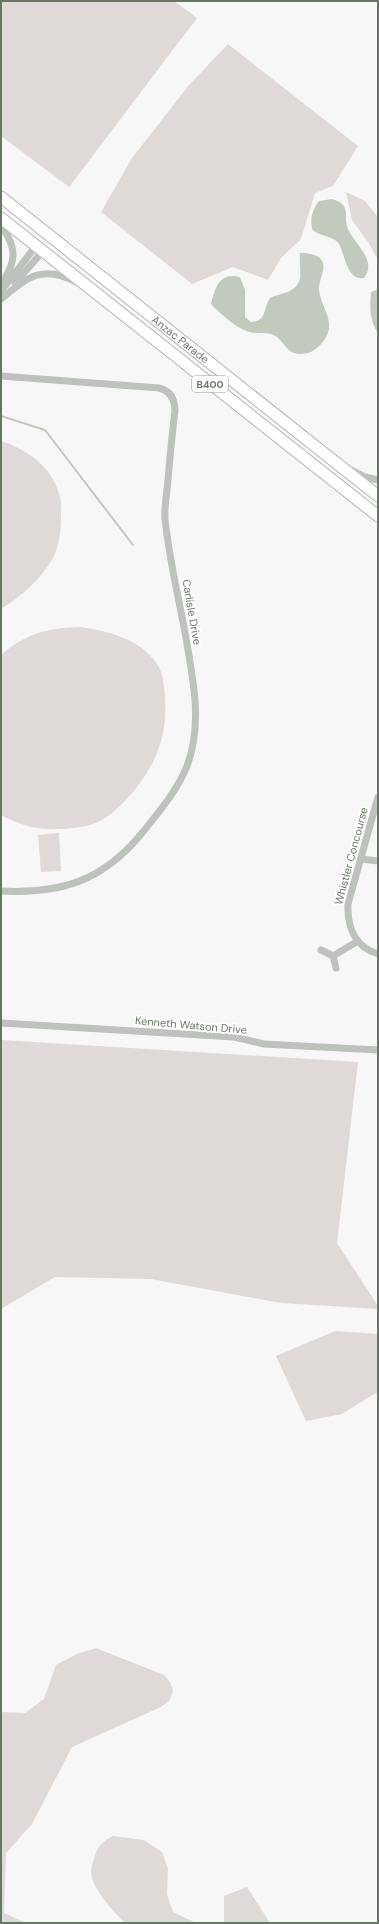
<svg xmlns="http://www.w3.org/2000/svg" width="379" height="1924" viewBox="0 0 379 1924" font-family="'DM Sans',sans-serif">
<rect width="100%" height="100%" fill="#f8f7f8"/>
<!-- green -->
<g fill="#dfd9d8">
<path d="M 1,1 L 174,1 L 197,18 L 69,187 L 1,136 Z"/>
<path d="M 228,44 L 358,146 L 333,186 L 315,193 L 301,239 L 281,258 L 268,280 L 233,267 L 192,284 L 101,212 L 132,158 L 189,85 Z"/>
<path d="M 346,192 L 365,201 L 378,217 L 378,260 L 368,242 L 352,220 Z"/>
<path d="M 1,441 C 29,450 53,468 60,497 C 62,504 61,512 61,519 C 61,531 59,547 53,558 C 41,579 22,596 1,609 Z"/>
<path d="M 80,627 C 108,631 141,639 157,664 C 163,673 164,685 165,696 C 166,714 165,733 158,750 C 150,774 123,809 100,821 C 92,825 83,827 74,828 C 45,831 27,829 1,815 L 1,655 C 26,633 48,628 80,627 Z"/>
<path d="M 59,833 L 61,871 L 41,872 L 38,835 Z"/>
<path d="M 1,1040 L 358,1062 L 337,1243 L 378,1306 L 378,1309 L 281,1303 L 151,1279 L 55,1277 L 1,1309 Z"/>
<path d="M 335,1331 L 378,1334 L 378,1394 L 374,1394 L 342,1414 L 306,1421 L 276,1356 Z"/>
<path d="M 96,1648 L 164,1675 L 170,1682 L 173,1690 L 170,1700 L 161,1707 L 72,1747 L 32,1824 L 6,1853 L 4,1913 L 26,1923 L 1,1923 L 1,1712 L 25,1713 L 44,1699 L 56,1665 L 77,1654 Z"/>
<path d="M 113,1836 L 144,1840 L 162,1852 L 168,1869 L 167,1894 L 173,1912 L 196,1923 L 125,1923 C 114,1912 91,1888 91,1871 C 91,1867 93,1862 94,1859 C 97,1846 102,1842 113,1836 Z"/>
<path d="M 247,1887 L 270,1923 L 224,1923 L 224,1896 Z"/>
</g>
<!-- water -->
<g fill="#c1cabc">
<path d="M 332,199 C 352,204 343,216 348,229 C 354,244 378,260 364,278 C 347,281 345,255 339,244 C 333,235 319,237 312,229 C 310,219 312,210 319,201 Z"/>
<path d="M 300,253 C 307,253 319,254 322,261 C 327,269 318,281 319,290 C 322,312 339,323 321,344 C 315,351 308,354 300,354 C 285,354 284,338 271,334 C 264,332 257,334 250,332 C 239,330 219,313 211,304 C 215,287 220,272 240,277 L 245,290 L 245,317 L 251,322 C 267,321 263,309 270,298 C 276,295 282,294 288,292 C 307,283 298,269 300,253 Z"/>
<path d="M 378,289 L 378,333 C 369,320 370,307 371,292 Z"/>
</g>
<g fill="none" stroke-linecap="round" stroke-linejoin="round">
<!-- stream -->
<path stroke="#c1cabc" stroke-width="2" d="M 1,416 L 45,430 L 133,545"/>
<!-- primary casing -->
<g stroke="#b1b8b0" stroke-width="13">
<g id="primary">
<path id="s1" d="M 1,197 L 378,496"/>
<path d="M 1,218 L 378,516"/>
</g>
</g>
<!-- street -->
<g stroke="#bdc3bc" stroke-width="7">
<path d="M 1,226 C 18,248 16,263 1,284"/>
<path d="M 15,283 L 43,251"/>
<path d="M 1,291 L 36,246"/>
<path d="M 1,299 C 27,277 43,264 76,282"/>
<path d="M 1,376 L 159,388 C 170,391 175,399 175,411 C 172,434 170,457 168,480 C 167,493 164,506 165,519 C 169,559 179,599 186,638 C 193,680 203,724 187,766 C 177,791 159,812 142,833 C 103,881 61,894 1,891"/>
<path d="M 351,470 L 365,477 L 378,480"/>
<path d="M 378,797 L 348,904 C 347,927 355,947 378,954"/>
<path d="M 361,859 L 378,861"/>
<path d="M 321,950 L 333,956 L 336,968"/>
<path d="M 333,956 L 358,941"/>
<path d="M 1,1023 L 234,1037 L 264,1044 L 378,1050"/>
</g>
<!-- primary -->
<use href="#primary" stroke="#fff" stroke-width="11"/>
</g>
<g text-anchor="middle" stroke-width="4" stroke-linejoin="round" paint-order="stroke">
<!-- shield labels -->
<rect fill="#fff" stroke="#94a092" stroke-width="1" x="192" y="376" width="36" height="16" rx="3"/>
<g font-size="10" font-weight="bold" fill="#667863">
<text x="210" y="388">B400</text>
</g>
<!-- street labels -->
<g font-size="11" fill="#667863" stroke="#fff">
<text dy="4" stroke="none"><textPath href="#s1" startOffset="229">Anzac Parade</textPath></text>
<text transform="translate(192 612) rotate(80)" y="4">Carlisle Drive</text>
<text transform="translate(351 856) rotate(-75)" y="4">Whistler Concourse</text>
<text transform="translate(191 1025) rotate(5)" y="4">Kenneth Watson Drive</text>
</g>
</g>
<!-- border -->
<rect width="379" height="1924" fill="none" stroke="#667863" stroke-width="4"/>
</svg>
